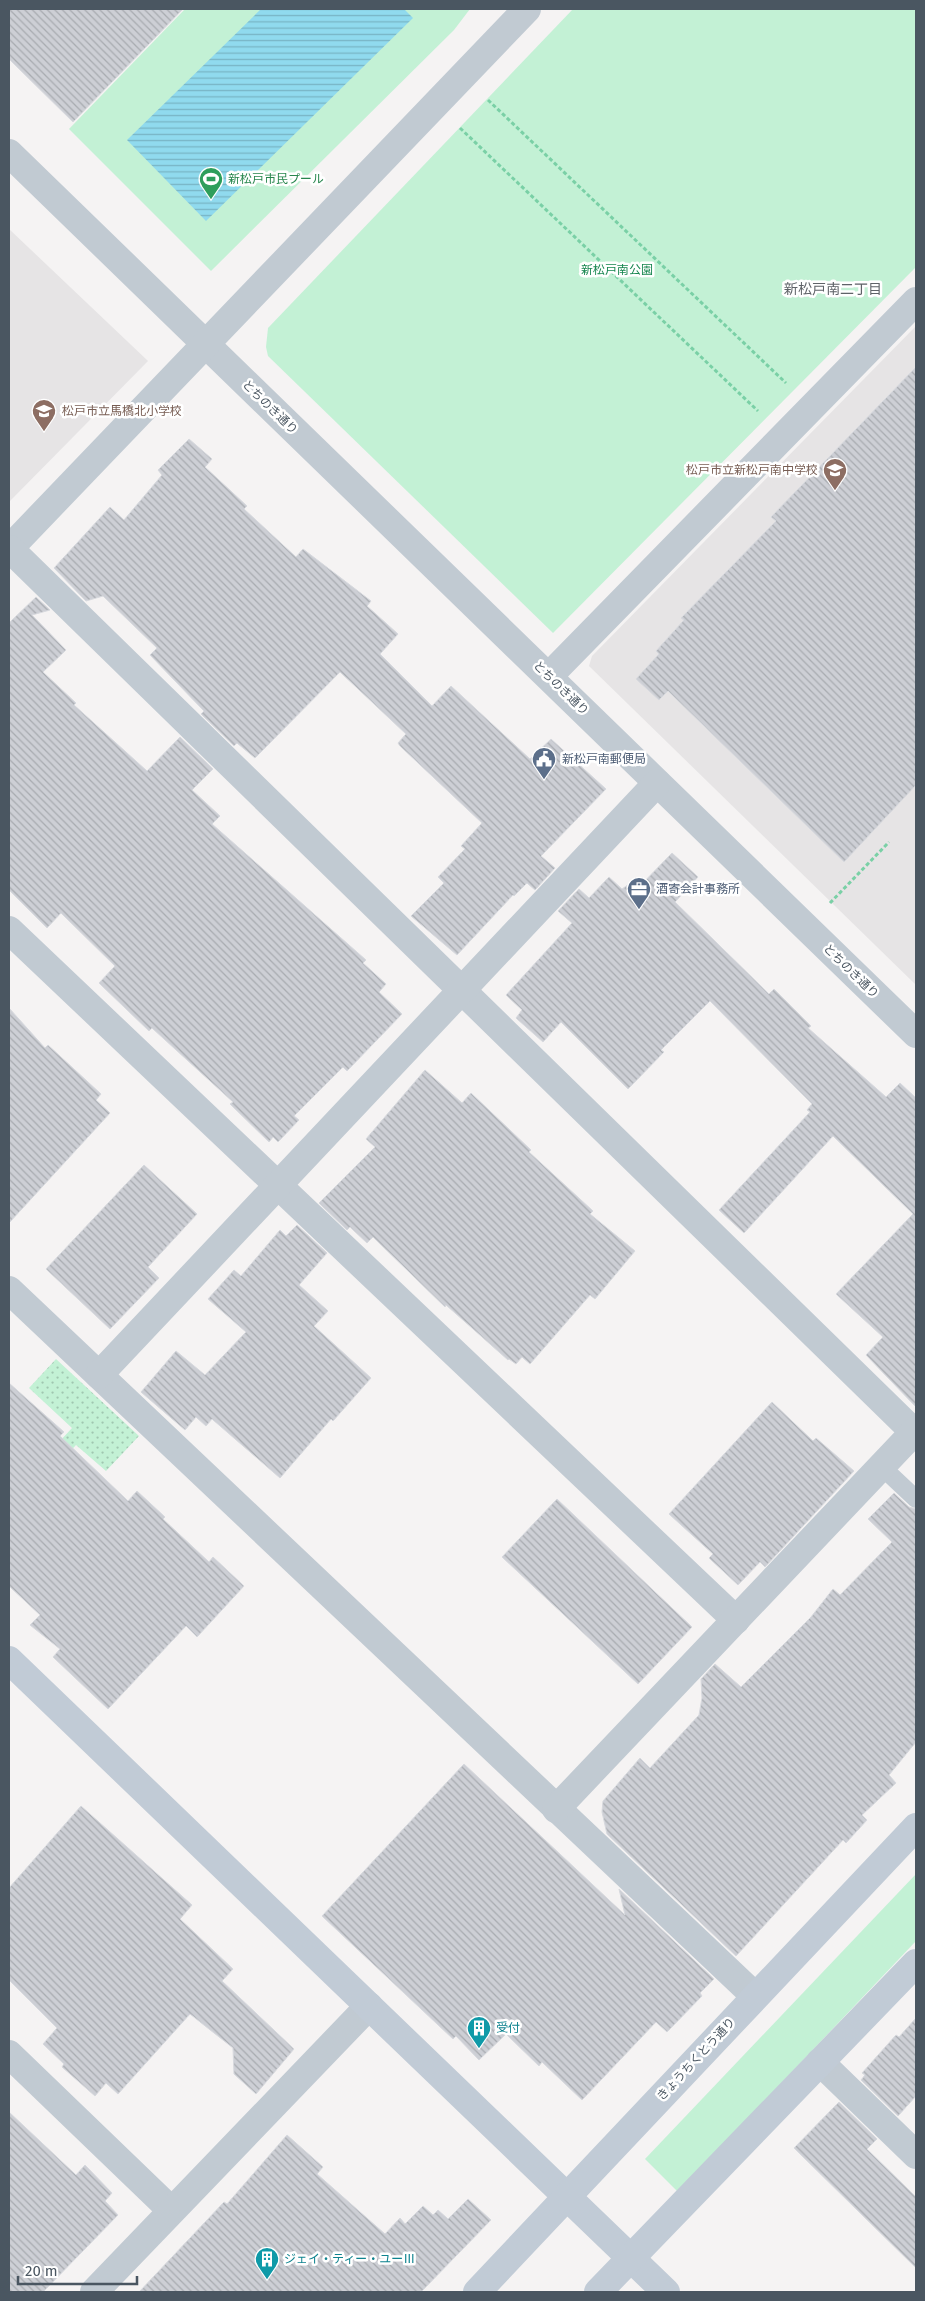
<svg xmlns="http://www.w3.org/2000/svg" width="925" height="2301" viewBox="0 0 925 2301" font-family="'Fira Sans','Noto Sans JP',sans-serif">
<defs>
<pattern id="garden-dots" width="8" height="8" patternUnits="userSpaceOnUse" patternTransform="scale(1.25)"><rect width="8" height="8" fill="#c3f1d5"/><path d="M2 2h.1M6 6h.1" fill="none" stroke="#a0c6b0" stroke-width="1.8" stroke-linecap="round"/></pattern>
<pattern id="water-rules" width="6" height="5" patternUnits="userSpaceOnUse" patternTransform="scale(1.25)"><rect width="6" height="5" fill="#90daee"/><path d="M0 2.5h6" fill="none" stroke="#78b4c4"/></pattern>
<pattern id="building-back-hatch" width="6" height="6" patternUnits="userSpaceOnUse" patternTransform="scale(1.25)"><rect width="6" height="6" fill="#cdcfd5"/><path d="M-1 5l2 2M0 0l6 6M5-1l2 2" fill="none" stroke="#a8abb0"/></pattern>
</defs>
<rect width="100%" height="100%" fill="#f5f3f3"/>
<!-- education -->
<g fill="#e6e4e5">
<path d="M 9,229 L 148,361 L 9,502 Z"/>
<path d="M 916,326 L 916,985 L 589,666 L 592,656 Z"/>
</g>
<!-- green -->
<g fill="#c3f1d5">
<path d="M 185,9 L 470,9 L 454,30 L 211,271 L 69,129 Z"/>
<path d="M 573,9 L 916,9 L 916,267 L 553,633 L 268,356 L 266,347 L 268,328 Z"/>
<path d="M 916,1874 L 916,1941 L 678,2192 L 645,2159 Z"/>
</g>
<!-- garden -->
<path fill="url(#garden-dots)" d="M 56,1359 L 139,1436 L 106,1471 L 76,1445 L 36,1488 L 33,1470 L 72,1428 L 29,1388 Z"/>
<!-- water -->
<path fill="url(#water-rules)" d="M 261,9 L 404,9 L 413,18 L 206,221 L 127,140 Z"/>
<!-- building -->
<g fill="url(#building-back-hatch)" stroke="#d7d9de">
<path d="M 9,9 L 183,9 L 73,122 L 9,59 Z"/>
<path d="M 916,367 L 916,785 L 844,862 L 668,691 L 659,700 L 636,679 L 659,654 L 656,651 L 684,620 L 681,618 L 776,521 L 771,517 Z"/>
<path d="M 189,439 L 212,459 L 205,467 L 247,506 L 244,509 L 296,557 L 303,549 L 371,601 L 367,606 L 398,634 L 380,654 L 432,706 L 451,686 L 530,759 L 551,739 L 606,789 L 541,856 L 555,868 L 535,890 L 527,883 L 514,896 L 513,895 L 457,955 L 411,916 L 444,883 L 438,877 L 465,849 L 461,846 L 482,823 L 400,746 L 398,743 L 406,734 L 340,672 L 255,758 L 237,743 L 234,746 L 201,714 L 204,711 L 150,655 L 157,648 L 103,596 L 86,601 L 54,568 L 110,507 L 124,520 L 162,475 L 158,470 Z"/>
<path d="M 36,597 L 50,610 L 32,615 L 66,650 L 43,672 L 76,703 L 74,705 L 147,771 L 180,737 L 213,769 L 192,790 L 220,816 L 212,824 L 366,960 L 363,963 L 386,984 L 379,992 L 402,1014 L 347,1071 L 343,1067 L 294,1116 L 299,1120 L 278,1142 L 273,1137 L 269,1142 L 230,1104 L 233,1102 L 152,1028 L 149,1031 L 99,983 L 115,966 L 61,913 L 47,928 L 9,890 L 9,623 Z"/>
<path d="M 672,853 L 698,877 L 675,902 L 769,994 L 774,989 L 811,1026 L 808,1028 L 886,1097 L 900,1083 L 916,1098 L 916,1407 L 866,1355 L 883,1337 L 836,1294 L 913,1214 L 833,1136 L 744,1233 L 719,1210 L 810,1112 L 807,1110 L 812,1104 L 710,1001 L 661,1050 L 664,1052 L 628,1089 L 561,1022 L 543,1042 L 516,1018 L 522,1010 L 506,995 L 572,923 L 558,911 L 579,889 L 589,898 L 609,877 L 622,889 L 632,882 L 638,888 Z"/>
<path d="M 9,1008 L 45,1048 L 48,1045 L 101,1094 L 96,1100 L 110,1113 L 9,1223 Z"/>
<path d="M 425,1070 L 462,1103 L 471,1093 L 531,1150 L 529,1152 L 593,1211 L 590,1214 L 635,1251 L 595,1299 L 590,1295 L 530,1364 L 522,1357 L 516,1364 L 509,1359 L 508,1360 L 446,1305 L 445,1307 L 373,1237 L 367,1243 L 350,1227 L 347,1230 L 319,1203 L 375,1147 L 366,1139 Z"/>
<path d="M 144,1165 L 197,1214 L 148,1267 L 159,1278 L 110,1329 L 46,1269 Z"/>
<path d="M 297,1225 L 327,1253 L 299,1285 L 328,1311 L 314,1326 L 371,1378 L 333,1421 L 331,1419 L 280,1478 L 212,1419 L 206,1426 L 196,1417 L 185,1430 L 141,1392 L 176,1351 L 205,1375 L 246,1332 L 208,1299 L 234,1270 L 241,1276 L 280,1230 L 286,1236 Z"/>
<path d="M 9,1383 L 64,1432 L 60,1436 L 128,1501 L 137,1491 L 165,1517 L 163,1519 L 209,1562 L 213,1557 L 244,1586 L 197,1637 L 186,1626 L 108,1709 L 53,1657 L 60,1649 L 30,1625 L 40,1615 L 9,1586 Z"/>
<path d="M 772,1402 L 813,1441 L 816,1438 L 854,1471 L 765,1567 L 760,1562 L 738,1585 L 709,1558 L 713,1554 L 669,1514 Z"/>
<path d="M 894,1493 L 909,1507 L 916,1509 L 916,1742 L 889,1775 L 896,1783 L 862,1815 L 867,1820 L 846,1843 L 843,1840 L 736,1956 L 607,1834 L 602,1812 L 603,1801 L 640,1758 L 650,1768 L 699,1715 L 702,1698 L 701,1679 L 715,1664 L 741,1687 L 811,1617 L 833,1589 L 840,1595 L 892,1542 L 868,1519 Z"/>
<path d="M 557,1499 L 692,1627 L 638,1684 L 502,1557 Z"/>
<path d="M 464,1764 L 625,1915 L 619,1889 L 714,1979 L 700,1993 L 702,1996 L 667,2032 L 656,2022 L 582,2100 L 542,2062 L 539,2066 L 506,2034 L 479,2060 L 456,2036 L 453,2039 L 322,1916 Z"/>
<path d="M 81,1806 L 192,1905 L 180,1919 L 233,1969 L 222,1981 L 294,2049 L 256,2094 L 234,2074 L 233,2048 L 190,2014 L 118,2094 L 106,2083 L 95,2096 L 62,2067 L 64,2064 L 43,2044 L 57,2028 L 9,1980 L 9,1888 Z"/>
<path d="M 916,2018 L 916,2096 L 898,2116 L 861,2080 L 865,2075 L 862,2073 L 896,2035 L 899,2037 Z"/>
<path d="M 839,2102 L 877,2139 L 867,2149 L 916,2197 L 916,2268 L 794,2148 Z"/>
<path d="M 9,2112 L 76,2175 L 85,2165 L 112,2193 L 105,2201 L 118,2215 L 43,2292 L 9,2292 Z"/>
<path d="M 287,2135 L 323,2167 L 317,2174 L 385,2234 L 400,2218 L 405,2224 L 423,2206 L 433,2215 L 438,2210 L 448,2219 L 468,2199 L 491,2220 L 421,2292 L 139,2292 L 224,2202 L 227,2204 Z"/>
</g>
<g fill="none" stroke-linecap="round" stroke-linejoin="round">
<!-- path -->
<g stroke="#7ad0a6" stroke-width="3" stroke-dasharray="4 2.5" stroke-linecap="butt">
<path d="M 488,100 L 786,383"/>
<path d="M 460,128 L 758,411"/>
<path d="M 830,903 L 889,842"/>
</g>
<!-- lane -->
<path stroke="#c1cad2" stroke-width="18" d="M 881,1466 L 916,1499"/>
<!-- street -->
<g stroke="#c1cad2" stroke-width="28">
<path d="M 9,153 L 916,1034"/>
<path d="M 9,549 L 527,9"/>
<path d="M 10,549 L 914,1432"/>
<path d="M 549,676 L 916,301"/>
<path d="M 9,930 L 736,1620"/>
<path d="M 9,1290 L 755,1996"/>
<path d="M 99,1375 L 657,783"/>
<path d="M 556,1809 L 916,1430"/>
<path d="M 9,2054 L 171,2210"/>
<path d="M 820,2062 L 916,2155"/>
<path d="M 94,2292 L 369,2006"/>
</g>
<!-- secondary -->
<g stroke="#c1cbd6" stroke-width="28">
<path d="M 9,1660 L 666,2292"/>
<path d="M 477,2292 L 916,1827"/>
<path d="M 598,2292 L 916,1963"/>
</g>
</g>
<!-- icons -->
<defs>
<g id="stadium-pin" transform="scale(1.25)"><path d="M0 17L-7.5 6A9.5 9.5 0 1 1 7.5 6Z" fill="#2e9e5b" stroke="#fff"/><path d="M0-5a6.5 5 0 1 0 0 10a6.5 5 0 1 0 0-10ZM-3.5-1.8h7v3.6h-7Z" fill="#fff"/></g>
<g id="school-pin" transform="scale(1.25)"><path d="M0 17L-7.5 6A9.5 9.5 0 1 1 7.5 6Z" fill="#8d6e63" stroke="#fff"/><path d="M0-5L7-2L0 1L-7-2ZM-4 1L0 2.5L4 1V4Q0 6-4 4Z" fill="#fff"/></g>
<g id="civic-pin" transform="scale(1.25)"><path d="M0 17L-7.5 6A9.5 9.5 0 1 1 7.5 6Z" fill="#5c6f8a" stroke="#fff"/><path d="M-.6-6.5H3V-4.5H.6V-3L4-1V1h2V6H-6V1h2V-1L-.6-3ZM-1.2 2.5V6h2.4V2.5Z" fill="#fff"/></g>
<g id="office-pin" transform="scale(1.25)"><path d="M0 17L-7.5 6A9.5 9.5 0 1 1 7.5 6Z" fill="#5c6f8a" stroke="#fff"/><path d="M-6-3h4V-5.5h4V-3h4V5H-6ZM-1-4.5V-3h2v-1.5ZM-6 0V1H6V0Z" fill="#fff"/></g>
<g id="building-pin" transform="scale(1.25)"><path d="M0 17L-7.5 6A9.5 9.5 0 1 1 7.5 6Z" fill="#0f9aa8" stroke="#fff"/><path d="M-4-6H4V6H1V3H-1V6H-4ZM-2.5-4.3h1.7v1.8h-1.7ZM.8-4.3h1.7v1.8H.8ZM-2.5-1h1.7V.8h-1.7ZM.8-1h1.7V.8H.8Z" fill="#fff"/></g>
</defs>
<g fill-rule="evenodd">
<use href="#stadium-pin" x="211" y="179"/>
<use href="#school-pin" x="44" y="411"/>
<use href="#school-pin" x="835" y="470"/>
<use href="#civic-pin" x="544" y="759"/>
<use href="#office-pin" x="639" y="889"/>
<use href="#building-pin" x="479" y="2028"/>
<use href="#building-pin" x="267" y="2259"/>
</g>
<g text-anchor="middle" stroke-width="5" stroke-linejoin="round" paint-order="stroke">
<!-- leisure labels -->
<g font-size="12" fill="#27864d" stroke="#fff" text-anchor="start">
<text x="228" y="183">新松戸市民プール</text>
</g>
<!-- park labels -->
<g font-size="12" fill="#17864f" stroke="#fff">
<text x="617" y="274">新松戸南公園</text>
</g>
<!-- street labels -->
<g font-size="12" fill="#4a5661" stroke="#fff">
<text transform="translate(270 407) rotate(44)" y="4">とちのき通り</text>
<text transform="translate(561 688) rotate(44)" y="4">とちのき通り</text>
<text transform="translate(851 971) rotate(44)" y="4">とちのき通り</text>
<text transform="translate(696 2059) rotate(-47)" y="4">きょうちくとう通り</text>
</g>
<!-- education labels -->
<g font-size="12" fill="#785e54" stroke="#fff" text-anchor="start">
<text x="62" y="415">松戸市立馬橋北小学校</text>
<text x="818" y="474" text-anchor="end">松戸市立新松戸南中学校</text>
</g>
<!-- service labels -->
<g font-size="12" fill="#4e5e75" stroke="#fff" text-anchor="start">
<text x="562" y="763">新松戸南郵便局</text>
<text x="656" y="893">酒寄会計事務所</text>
</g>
<!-- culture labels -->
<g font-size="12" fill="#0d838f" stroke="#fff" text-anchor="start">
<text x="496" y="2032">受付</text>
<text x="284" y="2263">ジェイ・ティー・ユーⅢ</text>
</g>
<!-- neighbourhood labels -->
<g font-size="14" fill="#5f6368" stroke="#fff">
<text x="833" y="294">新松戸南二丁目</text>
</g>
</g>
<!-- border -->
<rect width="925" height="2301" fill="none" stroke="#4a5661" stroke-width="20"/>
<!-- scale -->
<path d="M18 2276v8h119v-8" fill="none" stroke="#4a5661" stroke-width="2.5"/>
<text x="25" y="2276" font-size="15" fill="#4a5661" stroke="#ffffff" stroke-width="4" paint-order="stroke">20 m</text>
</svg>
